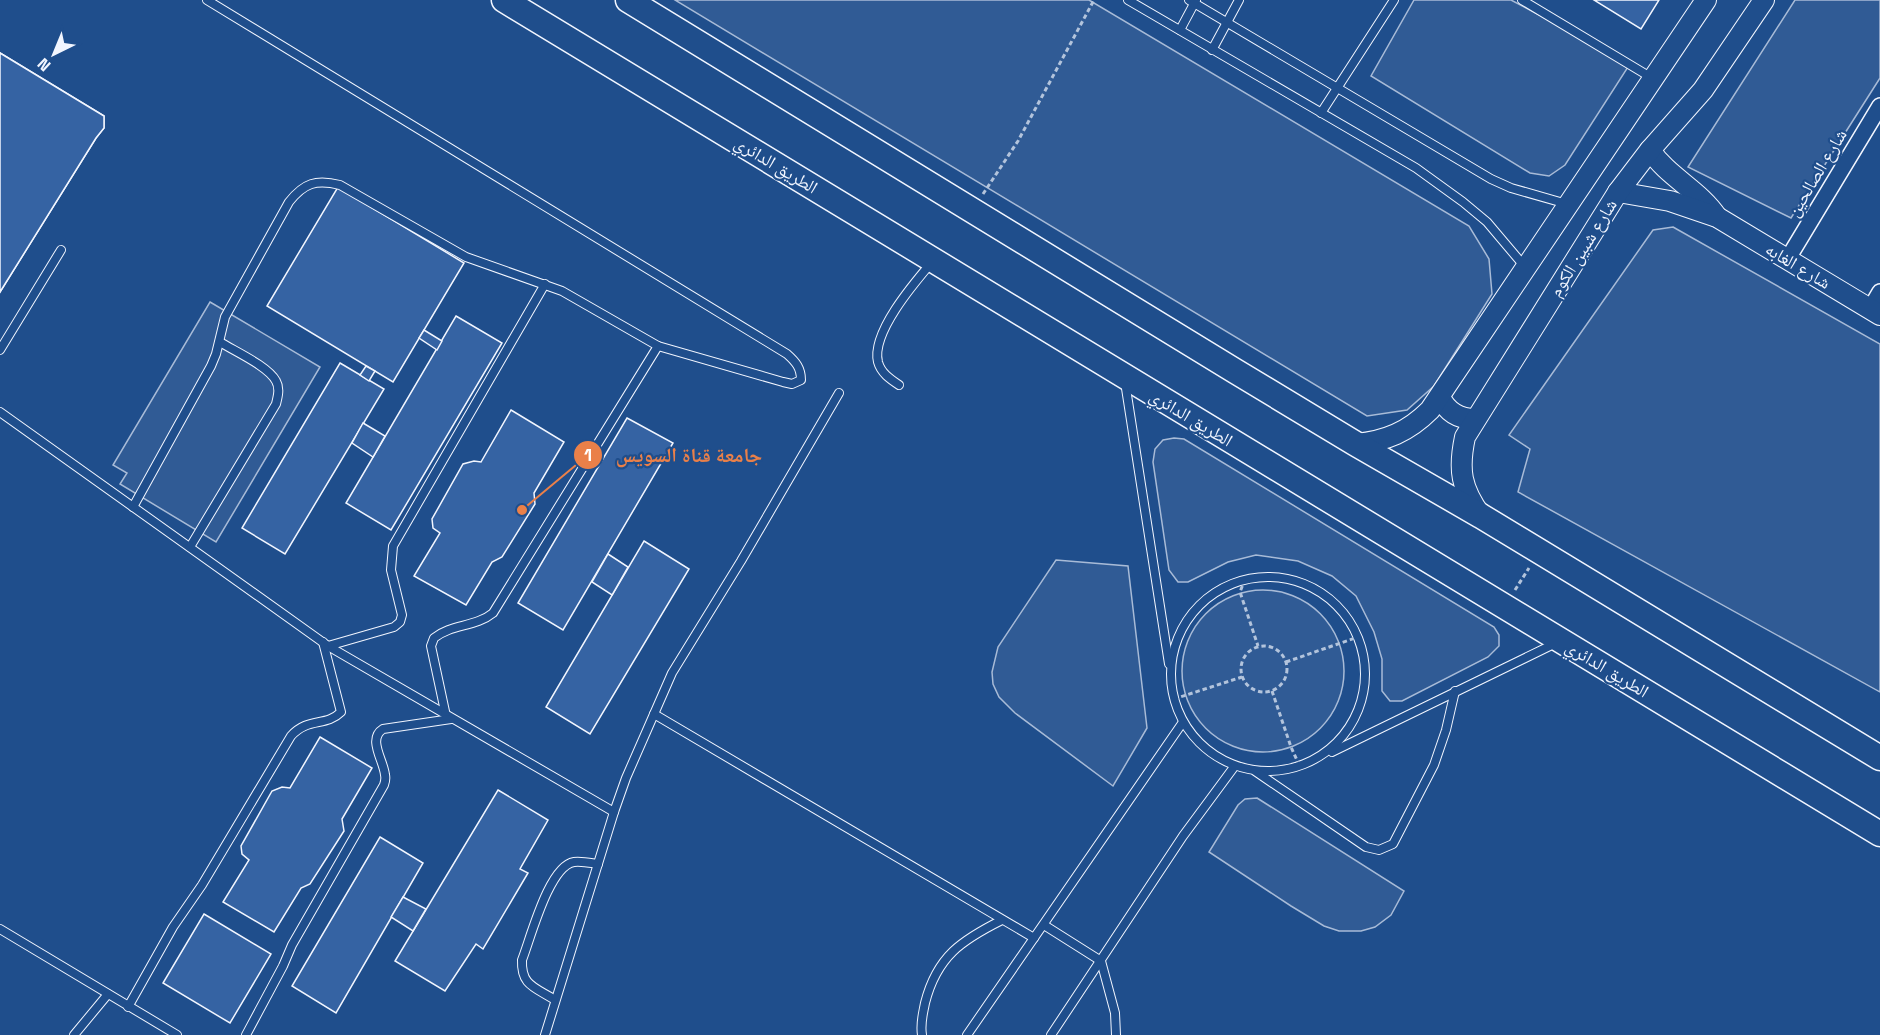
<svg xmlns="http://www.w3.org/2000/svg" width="1880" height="1035" viewBox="0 0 1880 1035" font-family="'Space Grotesk','Noto Naskh Arabic',sans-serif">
<rect width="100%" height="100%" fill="#1f4e8c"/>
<!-- built -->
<g fill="#305b95" stroke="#a8bbd7" stroke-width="1.5">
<path d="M 675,0 L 1089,0 L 1469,226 L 1489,259 L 1492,294 L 1434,386 L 1407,410 L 1367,416 Z"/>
<path d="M 1414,0 L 1511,0 L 1609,52 L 1628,67 L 1565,165 L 1549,176 L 1530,173 L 1371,76 Z"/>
<path d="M 1795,0 L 1880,0 L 1880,78 L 1791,218 L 1688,167 Z"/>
<path d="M 1673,227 L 1880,344 L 1880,692 L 1518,492 L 1530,449 L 1509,435 L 1653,230 Z"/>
<path d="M 210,302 L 320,367 L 216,542 L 120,484 L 127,473 L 113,465 Z"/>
<path d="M 1174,438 L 1184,439 L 1494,627 L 1499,635 L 1499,646 L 1488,657 L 1402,701 L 1390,701 L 1382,691 L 1382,659 L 1374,632 L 1356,596 L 1332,576 L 1298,561 L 1256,555 L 1228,562 L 1188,582 L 1178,582 L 1169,570 L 1153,462 L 1155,449 L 1163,440 Z"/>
<path d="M 1056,560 L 1128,566 L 1147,728 L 1113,786 L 1015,713 L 999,697 L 993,684 L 992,672 L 998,647 Z"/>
<circle cx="1263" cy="671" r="81"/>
<path d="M 1257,798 L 1404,891 L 1391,915 L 1375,927 L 1361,931 L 1339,931 L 1324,926 L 1291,906 L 1209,852 L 1238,805 L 1245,799 Z"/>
</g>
<!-- building -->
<g fill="#3563a3" stroke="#f2f6ff" stroke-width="1.5">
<path d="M 1594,0 L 1659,0 L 1641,29 Z"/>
<path d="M 0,53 L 104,116 L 104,128 L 96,138 L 0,292 L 0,187 L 16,160 L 0,150 Z"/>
<path d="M 0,53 L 104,116 L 104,128 L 96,138 L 0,292 Z"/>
<path d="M 338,187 L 464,263 L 393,382 L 267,306 Z"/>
<path d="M 456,316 L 502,343 L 391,530 L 346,503 Z"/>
<path d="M 424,330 L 442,341 L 437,350 L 419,338 Z"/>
<path d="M 340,363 L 384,389 L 285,554 L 242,528 Z"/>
<path d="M 366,366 L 375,371 L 369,381 L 360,375 Z"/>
<path d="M 511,410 L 564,442 L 534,493 L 535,504 L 502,557 L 492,562 L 466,605 L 414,576 L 440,533 L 433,528 L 432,519 L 463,464 L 474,461 L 481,462 Z"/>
<path d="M 627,418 L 673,443 L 563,630 L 518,603 Z"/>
<path d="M 363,423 L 385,436 L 373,457 L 352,443 Z"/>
<path d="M 644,541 L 689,569 L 590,734 L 546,707 Z"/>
<path d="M 608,554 L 628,567 L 612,595 L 592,582 Z"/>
<path d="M 320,737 L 372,768 L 342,819 L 344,831 L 310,884 L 301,888 L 274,932 L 223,902 L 249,860 L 242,854 L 241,846 L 272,791 L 282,787 L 290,788 Z"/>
<path d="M 498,790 L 548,820 L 520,869 L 528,873 L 483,949 L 476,944 L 445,991 L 395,961 Z"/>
<path d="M 380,837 L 423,863 L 336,1013 L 292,986 Z"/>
<path d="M 403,897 L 426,909 L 413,931 L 391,917 Z"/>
<path d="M 204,914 L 271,954 L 230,1023 L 163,983 Z"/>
</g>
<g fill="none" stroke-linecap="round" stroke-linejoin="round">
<!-- service casing -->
<g stroke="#f2f6ff" stroke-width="10">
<g id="service">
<path d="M 1128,0 L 1416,168 L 1463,202 L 1487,222 L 1525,267"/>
<path d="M 1189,0 L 1491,179 L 1511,188 L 1567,204"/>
<path d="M 1522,0 L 1652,78"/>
<path d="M 1180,30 L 1196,0"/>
<path d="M 1212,50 L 1239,0"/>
<path d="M 1321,113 L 1394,0"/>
<path d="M 0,350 L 61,250"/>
<path d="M 1125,382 L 1169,664"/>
<path d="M 899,385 C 890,379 881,373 878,362 C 871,333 914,283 932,262"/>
<path d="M 0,412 L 328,646 L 614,812"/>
<path d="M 133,507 L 211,366 L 216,354 L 225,317 L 289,202 C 304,183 316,179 340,185 L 466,257 L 562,291 L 658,346 L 783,382 L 792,384 L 801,380 C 801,368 796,362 787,354 L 207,0"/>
<path d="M 190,547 L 276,404 C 278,396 280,388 276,381 C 268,366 234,351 220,342"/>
<circle cx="1268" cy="674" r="97"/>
<path d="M 328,646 L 394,627 L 400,622 L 402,615 L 391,570 L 393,546 L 545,284"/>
<path d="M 654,714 L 1034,938"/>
<path d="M 446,716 L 431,646 L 434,638 C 451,624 476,627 493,613 L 658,346"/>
<path d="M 1332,752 L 1556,643"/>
<path d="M 1255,771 L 1366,847 L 1379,850 L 1393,844 L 1434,765 L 1446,730 L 1455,691"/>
<path d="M 1044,925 L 1101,961 L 1115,1013 L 1116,1035"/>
<path d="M 0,929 L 177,1035"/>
<path d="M 555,1000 C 535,987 521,986 522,960 C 531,937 549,866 574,862 C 581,861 591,863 598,864"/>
<path d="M 128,1007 L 173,927 L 202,885 L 291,736 C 308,717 326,727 341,712 L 323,642"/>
<path d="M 74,1035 L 108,994"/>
<path d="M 246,1035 L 283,966 L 292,945 L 384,785 C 385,782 386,779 385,775 C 384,761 367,739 383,729 L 451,719"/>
<path d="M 545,1035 L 614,812 L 626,778 L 672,673 L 741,561 L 839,393"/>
<path d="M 922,1035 C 920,1023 923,1014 925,1003 C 937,956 962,940 1002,920"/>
<path d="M 967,1035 L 1183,722"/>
<path d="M 1051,1035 L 1183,836 L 1234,767"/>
</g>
</g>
<!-- minor casing -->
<g stroke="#f2f6ff" stroke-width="18">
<g id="minor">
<path d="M 1787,260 L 1880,106"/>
<path d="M 1870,309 L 1880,292"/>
</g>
</g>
<!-- tertiary casing -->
<g stroke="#f2f6ff" stroke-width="22">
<g id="tertiary">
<path d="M 1650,150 C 1668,177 1699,190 1717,217"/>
<path d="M 1618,192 L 1670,201 L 1717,217 L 1880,315"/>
<path d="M 1440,397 C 1447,412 1459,419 1475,419"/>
<path d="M 1356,444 C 1386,441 1408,432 1430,410 L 1706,0"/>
<path d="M 1481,516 C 1461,488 1458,470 1465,437 L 1618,192 L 1650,150 L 1703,90 L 1764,0"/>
</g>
</g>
<!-- primary casing -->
<g stroke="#f2f6ff" stroke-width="27">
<g id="primary">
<path d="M 504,0 L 1880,834"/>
<path d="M 628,0 L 1235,371 L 1356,444 L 1481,516 L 1880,758"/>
</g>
</g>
<!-- path -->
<g stroke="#b3c4dc" stroke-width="3" stroke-dasharray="4.5 3" stroke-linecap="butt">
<path d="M 983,194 L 1018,141 L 1094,0"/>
<path d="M 1245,579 L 1240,592 L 1258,646"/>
<path d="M 1515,590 L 1529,568"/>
<circle cx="1264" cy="669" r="23"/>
<path d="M 1286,662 L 1358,637"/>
<path d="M 1272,691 L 1291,747 L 1300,767"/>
<path d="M 1174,699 L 1242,677"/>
</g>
<!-- service -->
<use href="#service" stroke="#1f4e8c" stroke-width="8"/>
<!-- minor -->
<use href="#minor" stroke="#1f4e8c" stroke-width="15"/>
<!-- tertiary -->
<use href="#tertiary" stroke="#1f4e8c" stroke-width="20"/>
<!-- primary -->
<use href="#primary" stroke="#1f4e8c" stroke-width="24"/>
</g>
<g text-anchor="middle" stroke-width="4.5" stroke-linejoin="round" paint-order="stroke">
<!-- street labels -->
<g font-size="18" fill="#f2f6ff" stroke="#1f4e8c">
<text transform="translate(776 165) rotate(31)" y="6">الطريق الدائري</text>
<text transform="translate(1817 173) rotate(-59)" y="6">شارع الصالحين</text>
<text transform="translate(1583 248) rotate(-58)" y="6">شارع شبين الكوم</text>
<text transform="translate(1798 266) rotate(31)" y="6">شارع الغابه</text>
<text transform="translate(1191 418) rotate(31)" y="6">الطريق الدائري</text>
<text transform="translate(1607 669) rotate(31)" y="6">الطريق الدائري</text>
</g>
</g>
<!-- callouts -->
<path fill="none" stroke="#ea8049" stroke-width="2" d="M522 510L588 455"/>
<g fill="#ea8049" stroke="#1f4e8c" stroke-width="2">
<circle cx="522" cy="510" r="6"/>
<circle cx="588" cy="455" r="15"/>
</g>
<g font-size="18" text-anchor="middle" font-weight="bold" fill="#fff">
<text x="588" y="461">1</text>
</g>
<g font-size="20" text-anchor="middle" font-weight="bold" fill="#ea8049" stroke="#1f4e8c" stroke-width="4.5" stroke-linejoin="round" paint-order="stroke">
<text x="689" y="462">جامعة قناة السويس</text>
</g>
<!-- north arrow -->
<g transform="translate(54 54) rotate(223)" stroke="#1f4e8c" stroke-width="4.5" paint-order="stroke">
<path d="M0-4.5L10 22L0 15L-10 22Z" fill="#f2f6ff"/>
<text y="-9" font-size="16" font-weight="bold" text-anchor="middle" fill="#f2f6ff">N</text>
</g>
</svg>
